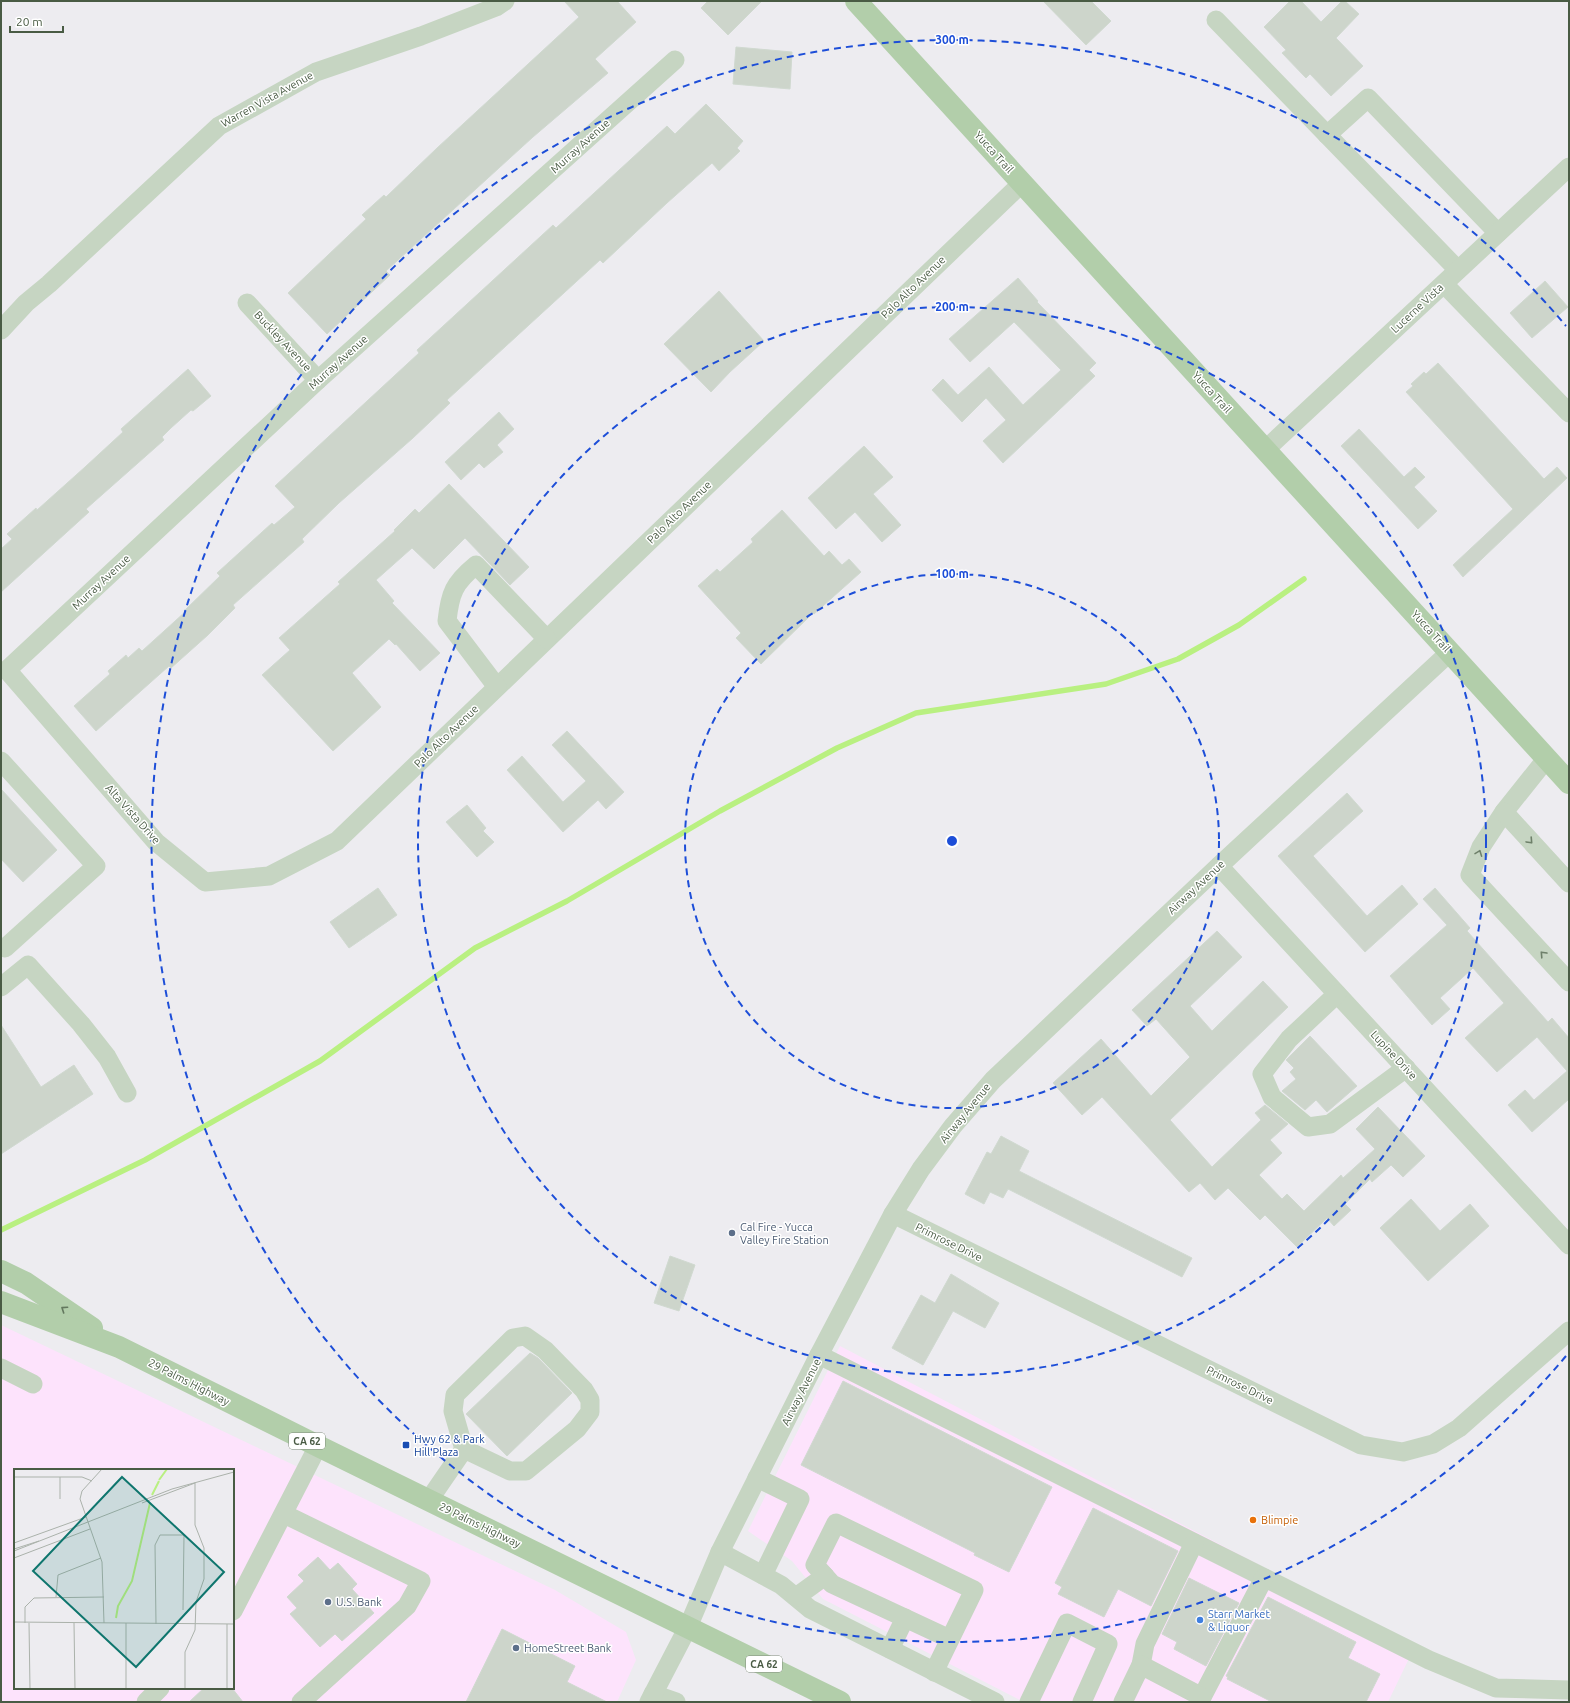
<svg xmlns="http://www.w3.org/2000/svg" width="1570" height="1703" viewBox="0 0 1570 1703" font-family="Ubuntu,sans-serif">
<rect width="100%" height="100%" fill="#edecf0"/>
<!-- commercial -->
<g fill="#fde3fc" fill-rule="evenodd">
<path d="M 1,1325 L 555,1590 L 626,1632 L 636,1660 L 617,1702 L 1,1702 ZM 15,1470 L 233,1470 L 233,1688 L 15,1688 Z"/>
<path d="M 840,1346 L 1415,1646 L 1388,1702 L 1024,1702 L 823,1599 L 792,1561 L 748,1531 Z"/>
</g>
<g fill="none" stroke-linecap="round" stroke-linejoin="round">
<!-- stream -->
<path stroke="#b9f081" stroke-width="5.5" d="M 1,1230 L 145,1160 L 320,1061 L 475,948 L 567,901 L 720,811 L 837,748 L 916,713 L 1106,684 L 1178,659 L 1239,625 L 1304,579"/>
</g>
<!-- building -->
<g fill="#cdd5cb" stroke="#d0d9d0">
<path d="M 564,1 L 617,1 L 636,22 L 595,59 L 608,73 L 533,137 L 386,271 L 390,275 L 327,334 L 288,293 L 366,219 L 362,215 L 384,195 L 386,197 L 437,148 L 579,17 Z"/>
<path d="M 708,1 L 762,1 L 728,35 L 701,8 Z"/>
<path d="M 1043,1 L 1091,1 L 1111,21 L 1086,45 Z"/>
<path d="M 1290,1 L 1301,1 L 1321,22 L 1342,1 L 1345,1 L 1359,14 L 1336,38 L 1363,66 L 1331,96 L 1310,74 L 1306,78 L 1282,53 L 1286,50 L 1264,27 Z"/>
<path d="M 736,47 L 792,52 L 790,89 L 733,84 Z"/>
<path d="M 706,104 L 743,141 L 737,148 L 740,151 L 719,171 L 712,163 L 667,203 L 603,263 L 600,260 L 447,400 L 450,403 L 413,438 L 339,503 L 302,539 L 304,542 L 233,605 L 235,608 L 208,635 L 171,668 L 169,666 L 96,731 L 74,706 L 110,674 L 108,671 L 126,655 L 128,658 L 139,648 L 142,651 L 185,612 L 184,611 L 220,576 L 217,573 L 272,523 L 274,525 L 295,507 L 275,486 L 419,353 L 417,350 L 553,225 L 556,228 L 667,126 L 675,134 Z"/>
<path d="M 1018,278 L 1038,301 L 1037,302 L 1096,363 L 1089,370 L 1095,376 L 1003,463 L 983,441 L 1006,420 L 986,398 L 962,422 L 932,390 L 943,379 L 958,395 L 989,367 L 1023,405 L 1061,370 L 1014,322 L 970,362 L 949,339 Z"/>
<path d="M 1545,281 L 1568,307 L 1532,338 L 1510,313 Z"/>
<path d="M 719,291 L 764,341 L 730,372 L 711,392 L 664,344 Z"/>
<path d="M 1438,363 L 1544,479 L 1557,467 L 1567,478 L 1463,577 L 1453,565 L 1513,509 L 1406,392 L 1413,386 L 1411,384 L 1424,372 L 1426,374 Z"/>
<path d="M 188,369 L 211,396 L 193,411 L 191,410 L 171,428 L 162,437 L 164,440 L 86,509 L 89,512 L 1,592 L 1,549 L 12,539 L 7,534 L 36,508 L 37,510 L 85,467 L 123,432 L 121,429 Z"/>
<path d="M 499,412 L 514,429 L 497,445 L 503,452 L 484,468 L 479,463 L 461,480 L 445,462 Z"/>
<path d="M 1359,429 L 1404,477 L 1415,467 L 1425,477 L 1414,487 L 1437,511 L 1418,529 L 1341,446 Z"/>
<path d="M 864,446 L 893,477 L 873,494 L 901,525 L 882,542 L 855,512 L 836,529 L 808,498 Z"/>
<path d="M 449,484 L 529,567 L 510,585 L 465,538 L 434,569 L 412,548 L 376,580 L 394,601 L 392,603 L 440,653 L 420,671 L 396,644 L 395,645 L 389,639 L 352,673 L 381,707 L 333,751 L 262,675 L 290,650 L 279,638 L 340,584 L 338,582 L 395,531 L 394,530 L 415,509 L 419,513 Z"/>
<path d="M 782,510 L 824,556 L 829,551 L 842,565 L 849,559 L 861,572 L 814,614 L 813,613 L 761,664 L 736,638 L 741,633 L 698,586 L 717,569 L 720,572 L 753,542 L 751,539 Z"/>
<path d="M 567,731 L 624,792 L 606,809 L 598,800 L 563,832 L 507,770 L 522,756 L 563,802 L 586,781 L 552,745 Z"/>
<path d="M 1,789 L 57,850 L 23,882 L 1,859 Z"/>
<path d="M 1347,793 L 1363,811 L 1313,856 L 1367,916 L 1402,885 L 1418,904 L 1365,952 L 1278,856 Z"/>
<path d="M 467,805 L 486,828 L 483,831 L 494,842 L 477,857 L 446,822 Z"/>
<path d="M 378,888 L 397,915 L 349,948 L 330,922 Z"/>
<path d="M 1435,888 L 1470,928 L 1467,931 L 1548,1022 L 1552,1018 L 1569,1038 L 1569,1099 L 1532,1132 L 1508,1105 L 1525,1090 L 1534,1100 L 1567,1071 L 1537,1037 L 1497,1072 L 1465,1038 L 1504,1003 L 1473,968 L 1440,998 L 1450,1009 L 1432,1025 L 1390,976 L 1447,925 L 1423,899 Z"/>
<path d="M 1217,931 L 1242,957 L 1190,1006 L 1212,1031 L 1263,981 L 1288,1007 L 1170,1120 L 1212,1167 L 1261,1120 L 1255,1113 L 1265,1105 L 1288,1124 L 1270,1140 L 1282,1153 L 1259,1175 L 1282,1199 L 1287,1194 L 1304,1211 L 1341,1175 L 1343,1178 L 1375,1149 L 1356,1129 L 1378,1107 L 1425,1156 L 1403,1177 L 1391,1165 L 1372,1182 L 1370,1179 L 1345,1204 L 1351,1210 L 1334,1226 L 1327,1218 L 1297,1247 L 1265,1215 L 1260,1220 L 1228,1188 L 1215,1200 L 1200,1183 L 1189,1192 L 1102,1097 L 1082,1115 L 1053,1083 L 1101,1039 L 1151,1096 L 1190,1057 L 1156,1019 L 1147,1026 L 1132,1010 Z"/>
<path d="M 1,1025 L 41,1087 L 74,1065 L 93,1094 L 1,1154 Z"/>
<path d="M 1310,1036 L 1357,1086 L 1327,1112 L 1316,1100 L 1305,1110 L 1282,1091 L 1296,1079 L 1290,1072 L 1294,1068 L 1286,1060 Z"/>
<path d="M 1001,1136 L 1029,1151 L 1019,1171 L 1192,1258 L 1182,1277 L 1008,1189 L 1003,1198 L 990,1192 L 984,1204 L 965,1194 L 987,1152 L 991,1154 Z"/>
<path d="M 1411,1199 L 1440,1231 L 1470,1204 L 1489,1226 L 1428,1281 L 1380,1228 Z"/>
<path d="M 670,1256 L 695,1265 L 679,1311 L 654,1303 Z"/>
<path d="M 951,1274 L 999,1303 L 985,1328 L 953,1311 L 923,1365 L 892,1348 L 921,1295 L 935,1303 Z"/>
<path d="M 530,1353 L 538,1358 L 572,1393 L 507,1456 L 466,1414 Z"/>
<path d="M 843,1381 L 1052,1487 L 1009,1572 L 974,1555 L 975,1553 L 801,1465 Z"/>
<path d="M 1093,1508 L 1178,1551 L 1151,1606 L 1118,1589 L 1104,1617 L 1058,1594 L 1062,1587 L 1055,1583 Z"/>
<path d="M 318,1557 L 330,1570 L 338,1563 L 357,1584 L 352,1589 L 374,1613 L 342,1641 L 335,1634 L 320,1647 L 290,1614 L 297,1608 L 287,1597 L 304,1581 L 298,1575 Z"/>
<path d="M 1189,1578 L 1239,1603 L 1206,1666 L 1174,1649 L 1177,1642 L 1162,1634 Z"/>
<path d="M 1268,1597 L 1356,1642 L 1348,1658 L 1380,1674 L 1366,1702 L 1272,1702 L 1227,1679 L 1228,1677 L 1226,1676 Z"/>
<path d="M 502,1629 L 575,1666 L 567,1682 L 607,1702 L 466,1702 Z"/>
<path d="M 204,1688 L 232,1688 L 243,1702 L 189,1702 Z"/>
</g>
<g fill="none" stroke-linecap="round" stroke-linejoin="round">
<!-- minor -->
<g stroke="#c6d5c2" stroke-width="19">
<path d="M 1216,20 L 1458,270"/>
<path d="M 675,60 L 318,380 L 7,670 L 156,842 L 205,882 L 269,876 L 337,841 L 1022,183"/>
<path d="M 1327,135 L 1368,98 L 1498,233"/>
<path d="M 1444,284 L 1569,413"/>
<path d="M 247,303 L 318,380"/>
<path d="M 1,330 L 26,303 L 49,284 L 219,126 L 316,72 L 421,36 L 496,7 L 505,1"/>
<path d="M 1265,450 L 1569,167"/>
<path d="M 497,687 L 447,621 C 450,593 454,583 476,565 L 547,639"/>
<path d="M 1547,758 L 1504,812 L 1481,847 L 1470,875 L 1569,982"/>
<path d="M 1,761 L 96,866 L 5,948"/>
<path d="M 1504,812 L 1569,883"/>
<path d="M 1219,866 L 1569,1245"/>
<path d="M 1,987 L 28,965 L 81,1024 L 107,1057 L 127,1093"/>
<path d="M 1337,994 L 1289,1039 L 1262,1074 L 1272,1097 L 1308,1127 L 1330,1124 L 1406,1068"/>
<path d="M 893,1214 L 1361,1445 L 1403,1452 L 1433,1444 L 1459,1428 L 1569,1331"/>
<path d="M 819,1355 L 1429,1660 L 1496,1688 L 1569,1690"/>
<path d="M 1,1368 L 33,1384"/>
<path d="M 757,1478 L 800,1499 L 763,1575"/>
<path d="M 429,1500 L 464,1449 L 453,1411 L 455,1395 L 513,1338 L 525,1336 L 545,1350 L 584,1390 L 590,1400 L 590,1412 L 577,1429 L 526,1471 L 510,1471 L 464,1449"/>
<path d="M 284,1514 L 421,1581 L 407,1606 L 301,1702"/>
<path d="M 720,1552 L 781,1585 L 810,1609 L 995,1702"/>
<path d="M 796,1597 L 825,1576"/>
<path d="M 233,1611 L 318,1446"/>
<path d="M 890,1649 L 905,1618"/>
<path d="M 1141,1665 L 1145,1644 L 1194,1543"/>
<path d="M 934,1672 L 974,1590 L 836,1523 L 815,1565 L 832,1584 L 950,1639"/>
<path d="M 653,1694 L 676,1702"/>
<path d="M 1202,1697 L 1264,1578"/>
<path d="M 146,1702 L 160,1688"/>
<path d="M 649,1702 L 688,1627 L 720,1552 L 819,1355 L 893,1214 L 921,1169 L 953,1126 L 993,1080 L 1219,866 L 1450,652"/>
<path d="M 1029,1702 L 1067,1623 L 1108,1644 L 1082,1702"/>
<path d="M 1123,1702 L 1141,1665 L 1202,1697 L 1200,1702"/>
</g>
<!-- major -->
<g stroke="#b2ceaa" stroke-width="22">
<path d="M 856,1 L 1569,783"/>
<path d="M 1,1271 L 26,1283 L 92,1328"/>
<path d="M 1,1302 L 119,1347 L 318,1446 L 840,1702"/>
</g>
</g>
<!-- one-way arrows -->
<defs><path id="oneway-chevron" d="M-2-3.5L2.5 0L-2 3.5" fill="none" stroke-width="1.6" stroke-linecap="round" stroke-linejoin="round"/></defs>
<g stroke="#6e806a">
<use href="#oneway-chevron" transform="translate(1530 841) rotate(47)"/>
<use href="#oneway-chevron" transform="translate(1479 853) rotate(-69)"/>
<use href="#oneway-chevron" transform="translate(1543 954) rotate(-133)"/>
</g>
<use stroke="#63785e" href="#oneway-chevron" transform="translate(64 1309) rotate(-146)"/>
<!-- distance rings -->
<g fill="none" stroke="#1d4ed8" stroke-width="2" stroke-dasharray="7 5">
<circle cx="952" cy="841" r="267"/>
<circle cx="952" cy="841" r="534"/>
<path d="M1566 1356A801 801 0 1 1 1566 326"/>
</g>
<!-- markers -->
<g fill="#5c6f8a" stroke="#fff" stroke-width="1.5">
<circle cx="732" cy="1233" r="4"/>
<circle cx="328" cy="1602" r="4"/>
<circle cx="516" cy="1648" r="4"/>
</g>
<rect fill="#1a4fb4" stroke="#fff" stroke-width="1.5" x="402" y="1441" width="8" height="8" rx="2"/>
<circle fill="#e8710a" stroke="#fff" stroke-width="1.5" cx="1253" cy="1520" r="4"/>
<circle fill="#3f7fe0" stroke="#fff" stroke-width="1.5" cx="1200" cy="1620" r="4"/>
<g text-anchor="middle" stroke-width="3" stroke-linejoin="round" paint-order="stroke">
<!-- shield labels -->
<g fill="#fff" stroke="#808c7c" stroke-width="1">
<rect x="289" y="1433" width="36" height="16" rx="3"/>
<rect x="746" y="1656" width="36" height="16" rx="3"/>
</g>
<g font-size="10" font-weight="bold" fill="#495b44">
<text x="307" y="1445">CA 62</text>
<text x="764" y="1668">CA 62</text>
</g>
<!-- street labels -->
<g font-size="11" fill="#495b44" stroke="#fff">
<text transform="translate(267 99) rotate(-29)" y="4">Warren Vista Avenue</text>
<text transform="translate(580 146) rotate(-42)" y="4">Murray Avenue</text>
<text transform="translate(994 152) rotate(48)" y="4">Yucca Trail</text>
<text transform="translate(913 287) rotate(-44)" y="4">Palo Alto Avenue</text>
<text transform="translate(1417 308) rotate(-43)" y="4">Lucerne Vista</text>
<text transform="translate(283 341) rotate(47)" y="4">Buckley Avenue</text>
<text transform="translate(338 362) rotate(-42)" y="4">Murray Avenue</text>
<text transform="translate(1212 392) rotate(48)" y="4">Yucca Trail</text>
<text transform="translate(679 512) rotate(-44)" y="4">Palo Alto Avenue</text>
<text transform="translate(101 582) rotate(-43)" y="4">Murray Avenue</text>
<text transform="translate(1431 631) rotate(48)" y="4">Yucca Trail</text>
<text transform="translate(446 736) rotate(-44)" y="4">Palo Alto Avenue</text>
<text transform="translate(133 814) rotate(48)" y="4">Alta Vista Drive</text>
<text transform="translate(1196 887) rotate(-43)" y="4">Airway Avenue</text>
<text transform="translate(1394 1055) rotate(47)" y="4">Lupine Drive</text>
<text transform="translate(965 1113) rotate(-51)" y="4">Airway Avenue</text>
<text transform="translate(949 1242) rotate(26)" y="4">Primrose Drive</text>
<text transform="translate(189 1382) rotate(27)" y="4">29 Palms Highway</text>
<text transform="translate(1240 1385) rotate(26)" y="4">Primrose Drive</text>
<text transform="translate(801 1392) rotate(-63)" y="4">Airway Avenue</text>
<text transform="translate(480 1525) rotate(26)" y="4">29 Palms Highway</text>
</g>
<!-- service labels -->
<g font-size="11" fill="#4e5e75" stroke="#fff" text-anchor="start">
<text x="740" y="1231">Cal Fire - Yucca<tspan x="740" dy="13">Valley Fire Station</tspan></text>
<text x="336" y="1606">U.S. Bank</text>
<text x="524" y="1652">HomeStreet Bank</text>
</g>
<!-- transit labels -->
<g font-size="11" fill="#164399" stroke="#fff" text-anchor="start">
<text x="414" y="1443">Hwy 62 &amp; Park<tspan x="414" dy="13">Hill Plaza</tspan></text>
</g>
<!-- food labels -->
<g font-size="11" fill="#c56008" stroke="#fff" text-anchor="start">
<text x="1261" y="1524">Blimpie</text>
</g>
<!-- shop labels -->
<g font-size="11" fill="#366cbe" stroke="#fff" text-anchor="start">
<text x="1208" y="1618">Starr Market<tspan x="1208" dy="13">&amp; Liquor</tspan></text>
</g>
</g>
<!-- overview -->
<g transform="translate(14 1469)">
<rect width="220" height="220" fill="#edecf0"/>
<path fill="none" stroke="#b9f081" stroke-width="2" d="M 145,11 L 153,0M 138,26 L 145,12M 102,149 L 104,137 L 118,112 L 136,34"/>
<path fill="none" stroke="#abb2ab" stroke-width="1" d="M 88,0 L 68,22 L 66,30 L 88,93 L 90,154M 0,8 L 68,8 L 78,12M 46,8 L 46,30M 128,34 L 181,14M 0,74 L 72,48M 0,80 L 25,72M 0,82 L 158,20 L 220,3M 0,89 L 76,60M 42,128 L 44,106 L 87,89M 0,153 L 220,155M 11,154 L 11,138 L 20,129 L 90,128M 15,154 L 16,220M 60,154 L 61,220M 142,155 L 141,76 L 146,66 L 170,66 L 169,141M 112,220 L 112,154M 171,220 L 171,183 L 181,161 L 182,133 L 190,110 L 190,79 L 181,56 L 181,14M 213,220 L 213,155"/>
<path fill="#0f766e" fill-opacity="0.15" stroke="#0f766e" stroke-width="2" d="M 108,8 L 210,103 L 122,198 L 19,102 Z"/>
<rect width="220" height="220" fill="none" stroke="#495b44" stroke-width="2"/>
</g>
<circle cx="952" cy="841" r="6" fill="#1d4ed8" stroke="#fff" stroke-width="2"/>
<g font-size="12" text-anchor="middle" font-weight="bold" fill="#1d4ed8" stroke="#fff" stroke-width="3" stroke-linejoin="round" paint-order="stroke">
<text x="952" y="44">300 m</text>
<text x="952" y="311">200 m</text>
<text x="952" y="578">100 m</text>
</g>
<!-- border -->
<rect width="1570" height="1703" fill="none" stroke="#495b44" stroke-width="4"/>
<!-- scale -->
<path d="M10 26v6h53v-6" fill="none" stroke="#495b44" stroke-width="2"/>
<text x="16" y="26" font-size="12" fill="#495b44" stroke="#ffffff" stroke-width="3" paint-order="stroke">20 m</text>
</svg>
